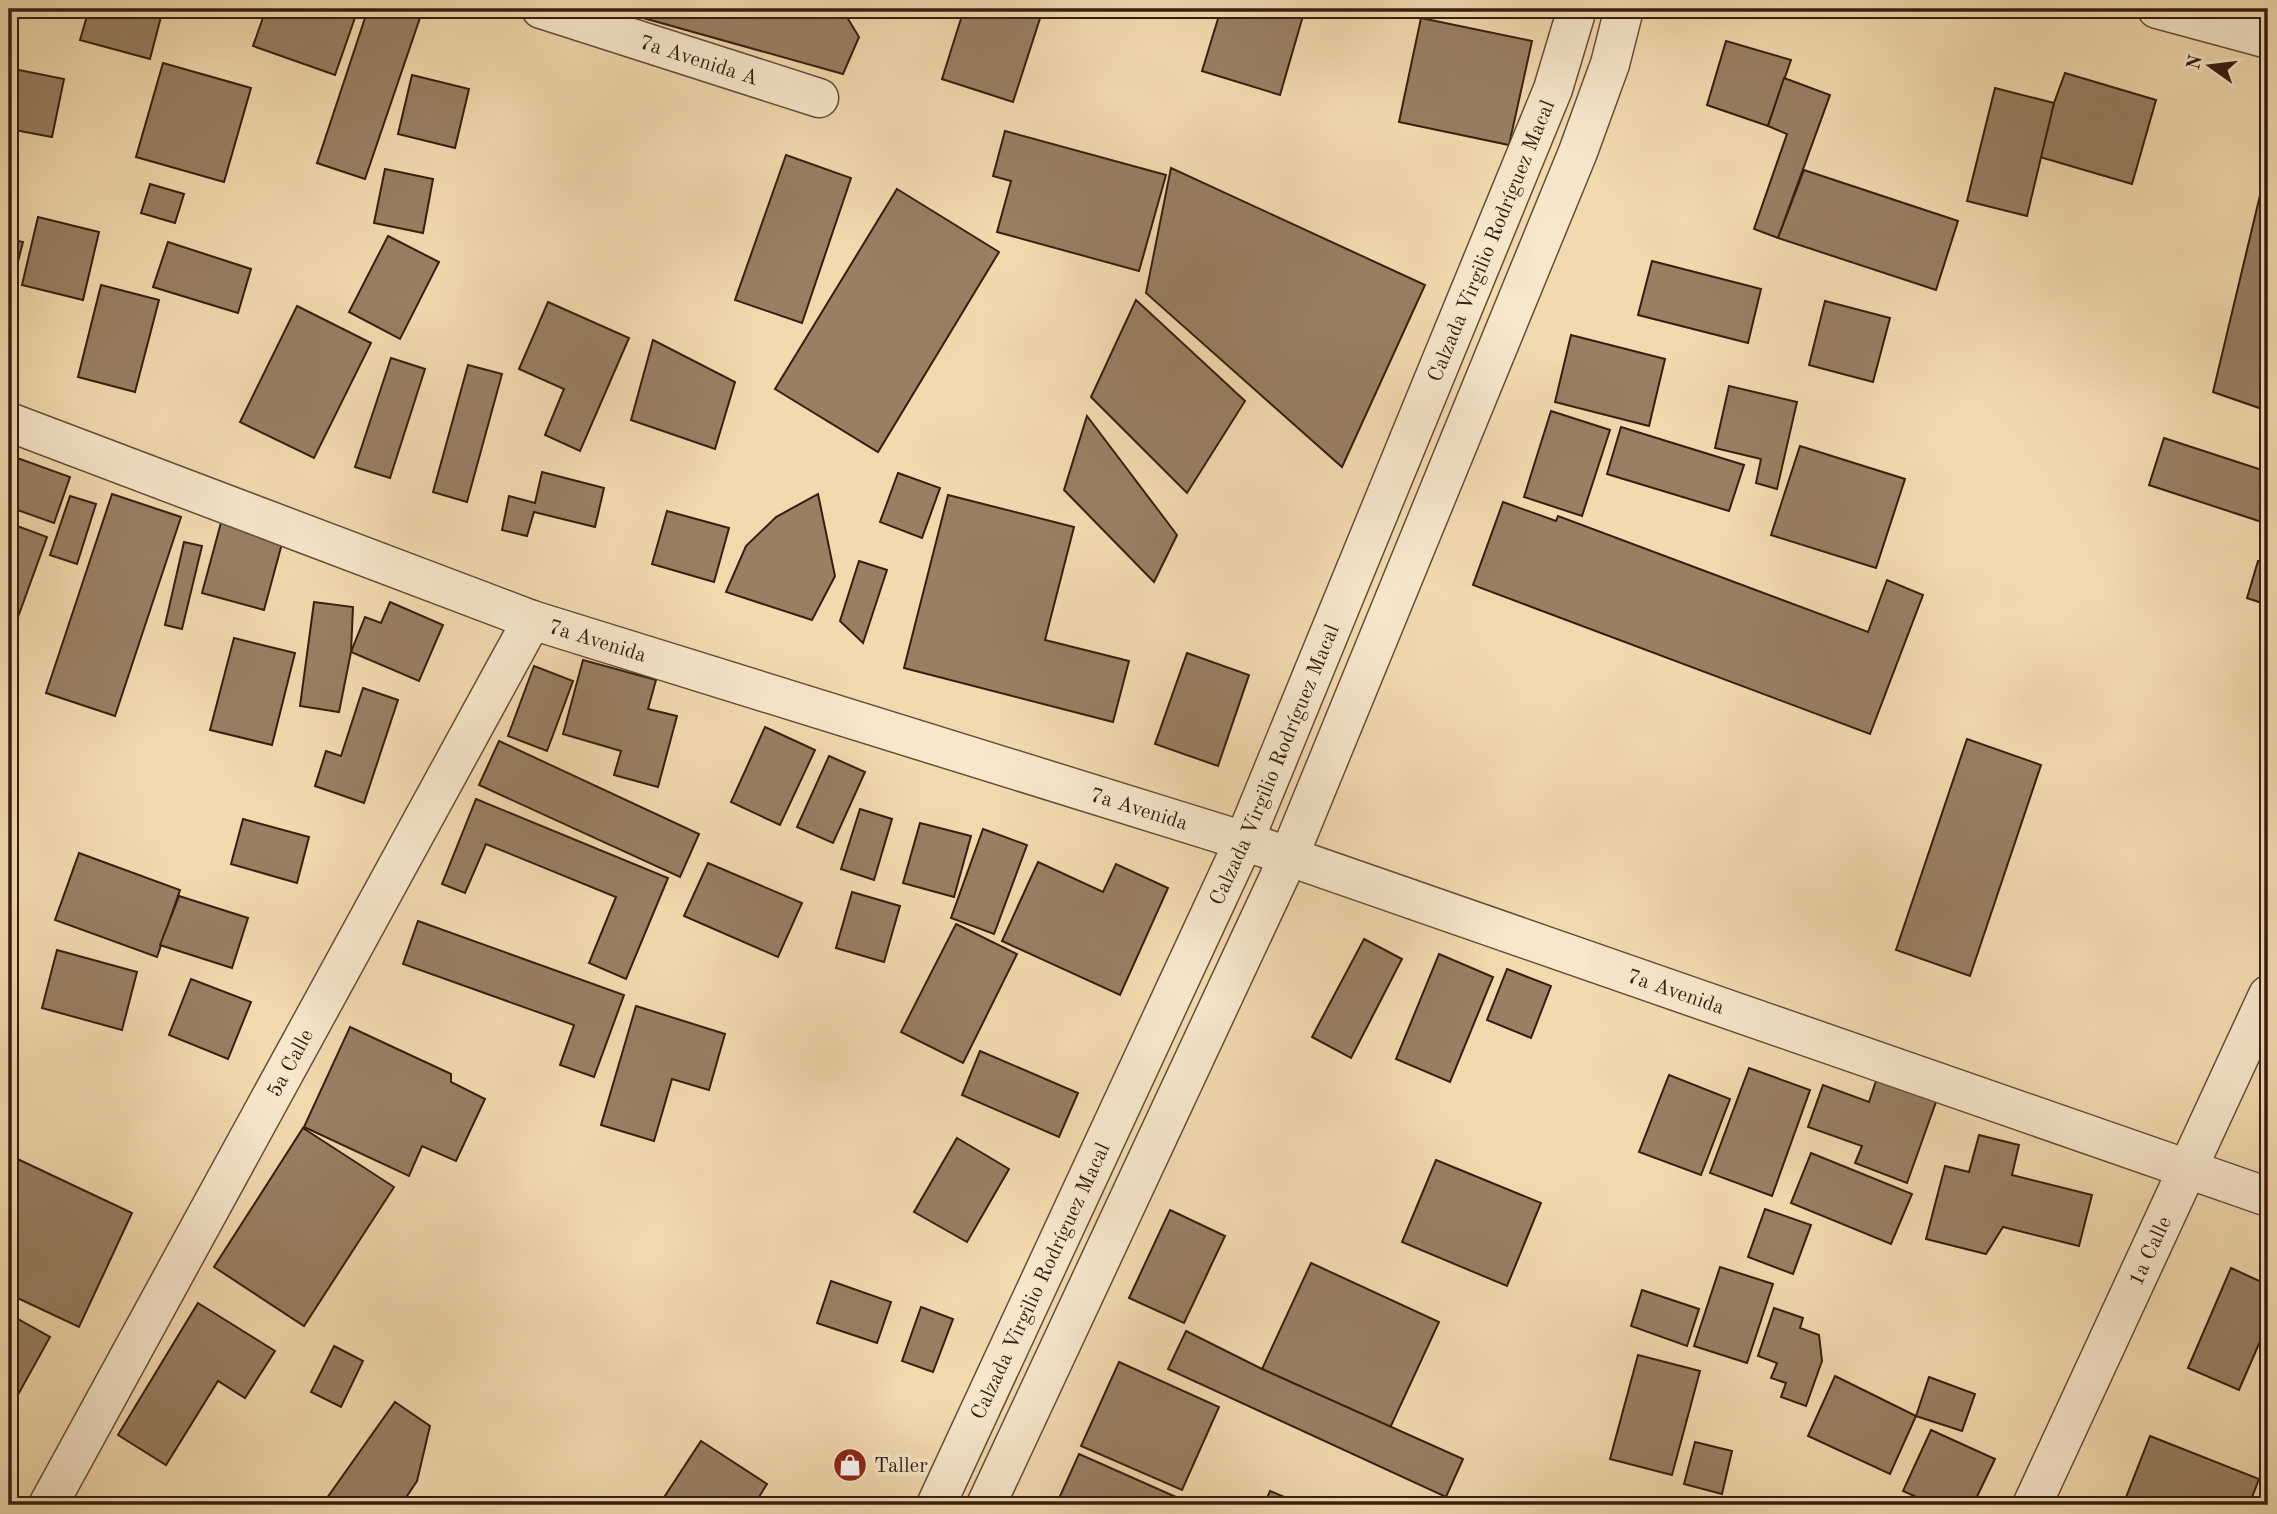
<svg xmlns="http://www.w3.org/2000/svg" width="2277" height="1514" viewBox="0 0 2277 1514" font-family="'Old Standard TT',serif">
<rect width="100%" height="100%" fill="#f2daaf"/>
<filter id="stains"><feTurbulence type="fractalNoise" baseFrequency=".00286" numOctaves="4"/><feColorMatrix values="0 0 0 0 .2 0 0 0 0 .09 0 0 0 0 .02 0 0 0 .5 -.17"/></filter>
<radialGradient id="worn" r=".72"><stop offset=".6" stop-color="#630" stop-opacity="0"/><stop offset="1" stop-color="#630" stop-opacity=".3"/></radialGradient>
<!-- building -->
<g fill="#988063" stroke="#361f10" stroke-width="2">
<path d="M 89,9 L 163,9 L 150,59 L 80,40 Z"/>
<path d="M 266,9 L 358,9 L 335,75 L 253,46 Z"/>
<path d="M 368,9 L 423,9 L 365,179 L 317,163 Z"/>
<path d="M 623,9 L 842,9 L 859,37 L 843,74 L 622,12 Z"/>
<path d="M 964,9 L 1043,9 L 1013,102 L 942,79 Z"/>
<path d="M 1221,9 L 1305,9 L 1280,95 L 1202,71 Z"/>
<path d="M 1421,18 L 1532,41 L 1509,145 L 1399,122 Z"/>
<path d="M 1726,41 L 1791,60 L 1768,126 L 1707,105 Z"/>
<path d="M 163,63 L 251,88 L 224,182 L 136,157 Z"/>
<path d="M 9,68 L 64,79 L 52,137 L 9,129 Z"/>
<path d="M 2065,73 L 2156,100 L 2132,184 L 2040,157 L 2054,103 Z"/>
<path d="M 412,75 L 469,89 L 455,148 L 398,134 Z"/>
<path d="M 1784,78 L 1830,95 L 1778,238 L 1754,229 L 1787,134 L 1768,126 Z"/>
<path d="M 1995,88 L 2054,103 L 2027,216 L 1967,201 Z"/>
<path d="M 1005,131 L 1166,175 L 1139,271 L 997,232 L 1011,181 L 993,176 Z"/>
<path d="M 786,155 L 851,178 L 802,323 L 735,300 Z"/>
<path d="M 2268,162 L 2268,411 L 2213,392 Z"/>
<path d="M 1171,168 L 1425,285 L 1342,467 L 1146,293 Z"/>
<path d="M 385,169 L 433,179 L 423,233 L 374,223 Z"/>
<path d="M 1804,170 L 1958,221 L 1936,290 L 1778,238 Z"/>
<path d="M 150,184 L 184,194 L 175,223 L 141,213 Z"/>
<path d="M 897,189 L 999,252 L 878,452 L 775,389 Z"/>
<path d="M 38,217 L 99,232 L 83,300 L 22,285 Z"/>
<path d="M 388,236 L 439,262 L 400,339 L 349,312 Z"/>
<path d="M 9,239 L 23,242 L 9,297 Z"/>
<path d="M 168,242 L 251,269 L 238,313 L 153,287 Z"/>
<path d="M 1652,261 L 1761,289 L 1748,343 L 1638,315 Z"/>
<path d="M 101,285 L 159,300 L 135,392 L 78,377 Z"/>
<path d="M 1136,300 L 1245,401 L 1187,493 L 1091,397 Z"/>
<path d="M 1825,301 L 1890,318 L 1873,382 L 1809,365 Z"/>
<path d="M 548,302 L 629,338 L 580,451 L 545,435 L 564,389 L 519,369 Z"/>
<path d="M 297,306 L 371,343 L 314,458 L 240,422 Z"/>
<path d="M 1571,335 L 1665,359 L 1649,426 L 1555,402 Z"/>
<path d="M 653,340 L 735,382 L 715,449 L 631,420 Z"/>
<path d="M 391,358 L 425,369 L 390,478 L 355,467 Z"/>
<path d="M 468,365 L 502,374 L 467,502 L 433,492 Z"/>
<path d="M 1729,386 L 1797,402 L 1777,489 L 1756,483 L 1761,459 L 1715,448 Z"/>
<path d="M 1551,411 L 1610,430 L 1582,516 L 1524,497 Z"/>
<path d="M 1087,416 L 1177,535 L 1154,582 L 1064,490 Z"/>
<path d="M 1621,427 L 1744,465 L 1729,511 L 1607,474 Z"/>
<path d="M 2164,438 L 2268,472 L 2268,524 L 2149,485 Z"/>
<path d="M 1800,446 L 1905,479 L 1876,568 L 1771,535 Z"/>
<path d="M 9,455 L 70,477 L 54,523 L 9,507 Z"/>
<path d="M 542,472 L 604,488 L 595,527 L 534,512 L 527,536 L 502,530 L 509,496 L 535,503 Z"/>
<path d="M 898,473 L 940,488 L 922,538 L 880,522 Z"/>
<path d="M 112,494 L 181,517 L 115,716 L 46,693 Z"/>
<path d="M 818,494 L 835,576 L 812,620 L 726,592 L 746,546 L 776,517 Z"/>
<path d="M 948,495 L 1074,527 L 1045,640 L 1129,661 L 1113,722 L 904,668 Z"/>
<path d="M 70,496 L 96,504 L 77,564 L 50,555 Z"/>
<path d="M 1503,502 L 1556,521 L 1558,516 L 1868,632 L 1887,580 L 1923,595 L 1870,734 L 1473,585 Z"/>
<path d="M 667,511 L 729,528 L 714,582 L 652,564 Z"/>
<path d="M 222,519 L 284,536 L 264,610 L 202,593 Z"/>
<path d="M 9,523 L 47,537 L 10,639 L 9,639 Z"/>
<path d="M 184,542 L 202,546 L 182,629 L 165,625 Z"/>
<path d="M 859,561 L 887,570 L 863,643 L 840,621 Z"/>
<path d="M 2258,561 L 2268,564 L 2268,605 L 2247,598 Z"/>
<path d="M 314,602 L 353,607 L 351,652 L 339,712 L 300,706 Z"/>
<path d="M 390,602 L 443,625 L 419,681 L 351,652 L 365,617 L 381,623 Z"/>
<path d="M 234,638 L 295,653 L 272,745 L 210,730 Z"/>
<path d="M 1187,653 L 1249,675 L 1218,766 L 1155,744 Z"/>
<path d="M 583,660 L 656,680 L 648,709 L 677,716 L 658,787 L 614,775 L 621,751 L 563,734 Z"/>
<path d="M 534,666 L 573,681 L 547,751 L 508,736 Z"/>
<path d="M 363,688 L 398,700 L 364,803 L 315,786 L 326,751 L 341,756 Z"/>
<path d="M 765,727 L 815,750 L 780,825 L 731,802 Z"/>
<path d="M 1967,739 L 2041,765 L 1970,976 L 1896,950 Z"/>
<path d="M 499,741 L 699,834 L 680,877 L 479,785 Z"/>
<path d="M 829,756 L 865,772 L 833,843 L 797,827 Z"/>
<path d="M 476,799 L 668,878 L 626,979 L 589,963 L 616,897 L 486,844 L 465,893 L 442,884 Z"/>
<path d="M 860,809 L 892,819 L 874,880 L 841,869 Z"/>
<path d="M 243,819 L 309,837 L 297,883 L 231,864 Z"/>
<path d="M 920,823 L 971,836 L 954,897 L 903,883 Z"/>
<path d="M 983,829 L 1027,845 L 994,934 L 951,918 Z"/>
<path d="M 79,853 L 180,890 L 157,957 L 55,920 Z"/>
<path d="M 1038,862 L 1103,892 L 1116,864 L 1168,888 L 1120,995 L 1002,941 Z"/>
<path d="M 708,863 L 802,903 L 778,957 L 684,916 Z"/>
<path d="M 852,892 L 900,906 L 884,962 L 836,948 Z"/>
<path d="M 179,896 L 248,918 L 232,968 L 160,945 Z"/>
<path d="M 418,921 L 624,995 L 594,1077 L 560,1065 L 574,1025 L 403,964 Z"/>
<path d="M 956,924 L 1017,954 L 963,1063 L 901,1032 Z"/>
<path d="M 1364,939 L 1402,959 L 1351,1058 L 1312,1037 Z"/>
<path d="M 57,950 L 137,972 L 122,1030 L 42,1008 Z"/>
<path d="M 1439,954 L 1493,977 L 1450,1082 L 1396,1059 Z"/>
<path d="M 1507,969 L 1551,986 L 1531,1038 L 1487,1020 Z"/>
<path d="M 191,979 L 251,1002 L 228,1059 L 169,1035 Z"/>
<path d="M 636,1006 L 725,1034 L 709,1090 L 672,1079 L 654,1141 L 601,1125 Z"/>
<path d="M 350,1027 L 451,1074 L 451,1082 L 485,1099 L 456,1161 L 422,1146 L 409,1176 L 304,1127 Z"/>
<path d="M 980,1051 L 1078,1093 L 1059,1137 L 962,1095 Z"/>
<path d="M 1749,1068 L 1810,1090 L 1772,1196 L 1710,1173 Z"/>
<path d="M 1669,1075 L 1730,1099 L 1701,1175 L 1639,1152 Z"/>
<path d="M 1877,1078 L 1937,1099 L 1907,1183 L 1855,1163 L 1862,1146 L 1808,1127 L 1823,1085 L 1869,1102 Z"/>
<path d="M 303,1128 L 394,1187 L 304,1326 L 214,1267 Z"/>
<path d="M 1979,1135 L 2019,1145 L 2012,1175 L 2092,1195 L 2079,1246 L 2003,1227 L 1986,1254 L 1926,1239 L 1945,1166 L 1969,1172 Z"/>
<path d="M 957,1138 L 1009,1169 L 967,1242 L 914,1212 Z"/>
<path d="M 1811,1153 L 1912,1194 L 1891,1244 L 1791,1203 Z"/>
<path d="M 9,1155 L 132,1213 L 79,1327 L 9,1294 Z"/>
<path d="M 1436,1160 L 1541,1203 L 1507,1286 L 1402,1242 Z"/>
<path d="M 1765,1209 L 1811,1225 L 1793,1274 L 1748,1257 Z"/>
<path d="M 1170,1210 L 1225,1236 L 1184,1323 L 1129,1298 Z"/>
<path d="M 1311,1263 L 1439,1322 L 1390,1428 L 1262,1369 Z"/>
<path d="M 1720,1267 L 1773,1284 L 1747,1363 L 1694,1346 Z"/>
<path d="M 2231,1268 L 2268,1285 L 2268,1323 L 2239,1390 L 2188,1368 Z"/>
<path d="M 831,1281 L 891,1302 L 877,1343 L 817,1323 Z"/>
<path d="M 1642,1290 L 1699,1309 L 1687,1346 L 1631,1326 Z"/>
<path d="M 198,1303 L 275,1351 L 245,1398 L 218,1381 L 166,1465 L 118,1435 Z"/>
<path d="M 921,1307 L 953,1319 L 933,1372 L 902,1361 Z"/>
<path d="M 1774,1308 L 1803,1318 L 1800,1328 L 1819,1335 L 1822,1361 L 1806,1406 L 1781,1397 L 1786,1383 L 1771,1378 L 1777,1363 L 1758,1356 Z"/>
<path d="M 9,1314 L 50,1337 L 9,1411 Z"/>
<path d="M 1186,1331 L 1262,1369 L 1463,1459 L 1446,1497 L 1168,1369 Z"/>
<path d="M 334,1346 L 363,1361 L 341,1407 L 311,1392 Z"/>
<path d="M 1638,1355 L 1700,1371 L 1672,1475 L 1610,1459 Z"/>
<path d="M 1119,1362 L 1219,1407 L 1182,1490 L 1081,1446 Z"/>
<path d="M 1835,1376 L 1916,1416 L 1890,1474 L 1808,1436 Z"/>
<path d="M 1929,1377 L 1975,1394 L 1962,1431 L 1916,1416 Z"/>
<path d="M 395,1402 L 430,1426 L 417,1481 L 401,1505 L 338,1505 L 327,1498 Z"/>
<path d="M 1931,1430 L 1995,1459 L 1973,1505 L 1934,1505 L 1903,1491 Z"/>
<path d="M 2150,1436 L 2259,1479 L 2249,1505 L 2123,1505 Z"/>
<path d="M 701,1441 L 767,1484 L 754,1505 L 659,1505 Z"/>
<path d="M 1695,1442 L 1732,1451 L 1722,1494 L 1684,1484 Z"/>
<path d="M 1079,1454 L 1194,1505 L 1056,1505 Z"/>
<path d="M 1270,1491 L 1303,1505 L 1264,1505 Z"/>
</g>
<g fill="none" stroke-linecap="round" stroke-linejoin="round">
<!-- minor casing -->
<g stroke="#654e38" stroke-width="41">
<g id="minor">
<path id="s1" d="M 541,9 L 819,98"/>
<path d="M 2157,9 L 2268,39"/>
<path id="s2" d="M 9,422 L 532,620 L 1244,841 L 2268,1197"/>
<path id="s3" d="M 48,1505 L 532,620"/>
<path id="s4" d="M 936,1505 L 1244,841 L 1553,89 L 1577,9"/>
<path d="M 986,1505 L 1289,856 L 1578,152 L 1610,64 L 1624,9"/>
<path id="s5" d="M 2032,1505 L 2268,995"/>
</g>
</g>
<!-- minor -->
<use href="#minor" stroke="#f7e7cb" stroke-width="38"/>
</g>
<!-- icons -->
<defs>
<g id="shop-disc" transform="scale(1.75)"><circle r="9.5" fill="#8f2418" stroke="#f7e7cb"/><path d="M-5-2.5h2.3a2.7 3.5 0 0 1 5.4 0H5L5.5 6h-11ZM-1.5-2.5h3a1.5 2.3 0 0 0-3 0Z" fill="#fff"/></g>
</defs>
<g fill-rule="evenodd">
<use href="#shop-disc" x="850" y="1465"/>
</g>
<g text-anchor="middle" stroke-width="7" stroke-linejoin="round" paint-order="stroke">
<!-- street labels -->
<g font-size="21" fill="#361f10" stroke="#f7e7cb">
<text dy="7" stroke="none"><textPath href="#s1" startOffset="166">7a Avenida A</textPath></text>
<text dy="7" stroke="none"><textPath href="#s4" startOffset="1381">Calzada Virgilio Rodríguez Macal</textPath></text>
<text dy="7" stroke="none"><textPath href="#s2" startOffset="628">7a Avenida</textPath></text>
<text dy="7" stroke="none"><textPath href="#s4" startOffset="814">Calzada Virgilio Rodríguez Macal</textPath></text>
<text dy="7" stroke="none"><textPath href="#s2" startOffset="1195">7a Avenida</textPath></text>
<text dy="7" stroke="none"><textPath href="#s2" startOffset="1762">7a Avenida</textPath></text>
<text dy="7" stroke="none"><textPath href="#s3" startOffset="504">5a Calle</textPath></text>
<text dy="7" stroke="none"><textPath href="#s5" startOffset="280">1a Calle</textPath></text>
<text dy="7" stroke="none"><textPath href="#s4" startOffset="247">Calzada Virgilio Rodríguez Macal</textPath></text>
</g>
<!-- poi labels -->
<g font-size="21" fill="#361f10" stroke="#f7e7cb" text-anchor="start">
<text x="874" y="1472">Taller</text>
</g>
</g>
<!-- margin -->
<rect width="2277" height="1514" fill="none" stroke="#f2daaf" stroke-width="35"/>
<rect x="10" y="10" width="2256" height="1493" fill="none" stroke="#361f10" stroke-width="3.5"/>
<rect x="18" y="18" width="2242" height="1479" fill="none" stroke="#361f10" stroke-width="2"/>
<!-- north arrow -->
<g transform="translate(2210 66) rotate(284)" stroke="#f7e7cb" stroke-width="5" paint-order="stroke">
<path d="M0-5L12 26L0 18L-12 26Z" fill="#361f10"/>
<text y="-10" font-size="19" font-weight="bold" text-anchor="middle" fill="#361f10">N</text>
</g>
<rect width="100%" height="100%" filter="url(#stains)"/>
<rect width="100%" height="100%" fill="url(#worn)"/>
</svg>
